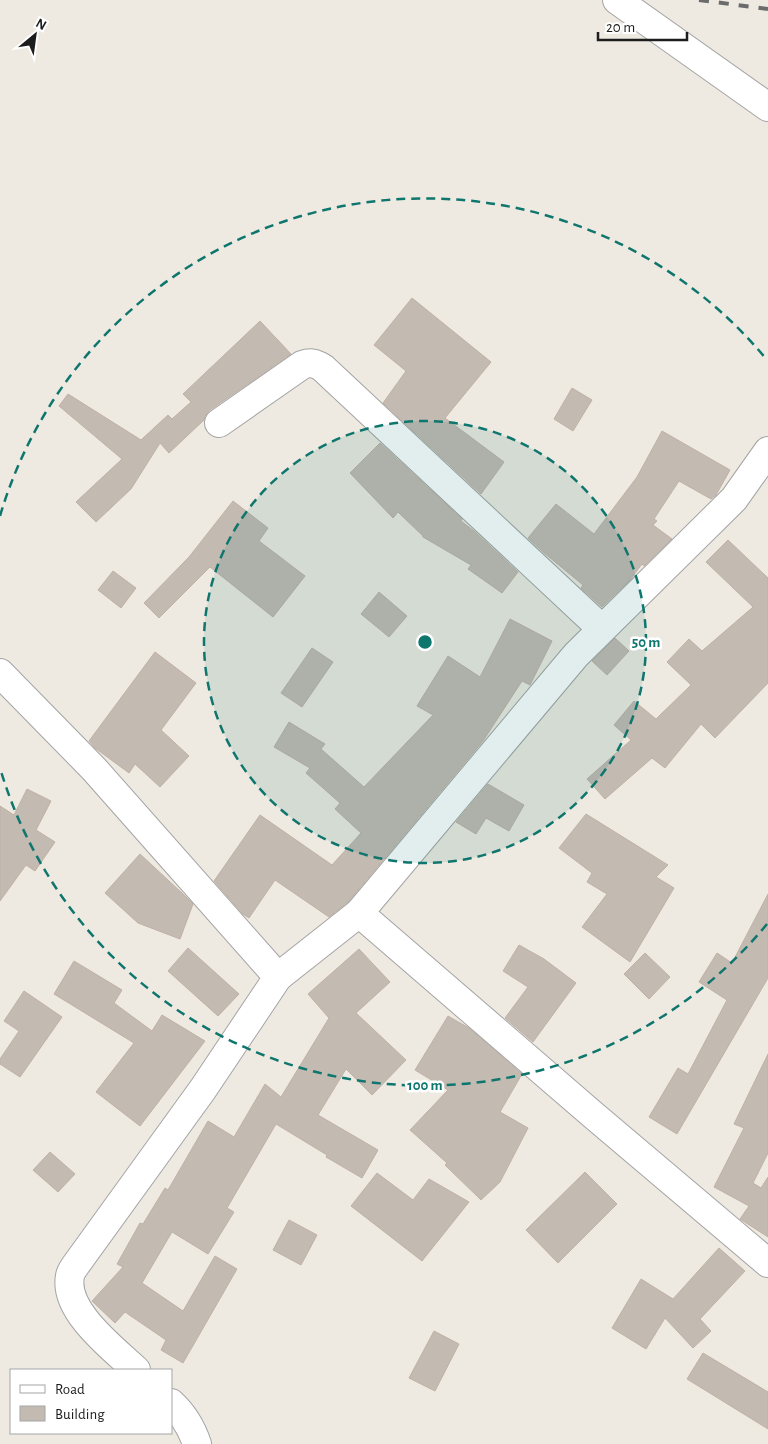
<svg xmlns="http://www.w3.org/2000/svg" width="768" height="1444" viewBox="0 0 768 1444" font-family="'Alegreya Sans',sans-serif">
<rect width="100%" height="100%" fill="#eeeae2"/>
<!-- building -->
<g fill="#c3bab2" stroke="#c0b1a5">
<path d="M 412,298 L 491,362 L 445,418 L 504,462 L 481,494 L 383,403 L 406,371 L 374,345 Z"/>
<path d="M 260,321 L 291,354 L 210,410 L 205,416 L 204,420 L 169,453 L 160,443 L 131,489 L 96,522 L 76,502 L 122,459 L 59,406 L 68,394 L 141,440 L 168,415 L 172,419 L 191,402 L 183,394 Z"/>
<path d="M 572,388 L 592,400 L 573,431 L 554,419 Z"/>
<path d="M 662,431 L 730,470 L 716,495 L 711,499 L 679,481 L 654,519 L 657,521 L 653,525 L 672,539 L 644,566 L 642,564 L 630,580 L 602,607 L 581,588 L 583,585 L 543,552 L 528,538 L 556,504 L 594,534 L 637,477 Z"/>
<path d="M 380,443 L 462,519 L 461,521 L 474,531 L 518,572 L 502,593 L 468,569 L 471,565 L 423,537 L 423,536 L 398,512 L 393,518 L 350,473 Z"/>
<path d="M 233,501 L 268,528 L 259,541 L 305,576 L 273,617 L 210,567 L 159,618 L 144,603 L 189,557 Z"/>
<path d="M 728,540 L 768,578 L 768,683 L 715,738 L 701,724 L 665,768 L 652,758 L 605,799 L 587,779 L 631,740 L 614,725 L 634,701 L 656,719 L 691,685 L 667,662 L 689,639 L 702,651 L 753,607 L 706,562 Z"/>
<path d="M 113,571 L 136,588 L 121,608 L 98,590 Z"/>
<path d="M 379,592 L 407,616 L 389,637 L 361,614 Z"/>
<path d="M 510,619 L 552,641 L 530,685 L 522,681 L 483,741 L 348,902 L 329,917 L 275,880 L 249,918 L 243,914 L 214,881 L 260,815 L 332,865 L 361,833 L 335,809 L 340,803 L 306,773 L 310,768 L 274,747 L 289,722 L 325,744 L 321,749 L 364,787 L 433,715 L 417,706 L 448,656 L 480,677 Z"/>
<path d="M 615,638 L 629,651 L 607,675 L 592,661 Z"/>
<path d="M 312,648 L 333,662 L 302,707 L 281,693 Z"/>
<path d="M 155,652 L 196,683 L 161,730 L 189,756 L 160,787 L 135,764 L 129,773 L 95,748 L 89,741 Z"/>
<path d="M 488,784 L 524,805 L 509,831 L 486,818 L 476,834 L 456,822 Z"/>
<path d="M 27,789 L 51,801 L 36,830 L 55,842 L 35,871 L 26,865 L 0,901 L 0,806 L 14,815 Z"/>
<path d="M 586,814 L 668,865 L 656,877 L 674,888 L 630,962 L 582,927 L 607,894 L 587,882 L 592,873 L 559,848 Z"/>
<path d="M 140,854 L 183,894 L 193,904 L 180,939 L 138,923 L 105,893 Z"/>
<path d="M 768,894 L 768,978 L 677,1134 L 649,1117 L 678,1068 L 688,1074 L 727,1000 L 699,982 L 717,953 L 732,963 Z"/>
<path d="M 519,945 L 544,959 L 576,983 L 533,1042 L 505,1018 L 528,987 L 503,971 Z"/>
<path d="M 188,948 L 239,994 L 218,1016 L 168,971 Z"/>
<path d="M 359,949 L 390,982 L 356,1013 L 406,1060 L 372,1095 L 346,1069 L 318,1115 L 378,1150 L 362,1178 L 326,1157 L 327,1155 L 276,1124 L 227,1208 L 234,1212 L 208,1254 L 172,1232 L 142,1283 L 183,1311 L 215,1256 L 237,1269 L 183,1363 L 161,1350 L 166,1340 L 125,1312 L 115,1323 L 92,1301 L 123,1267 L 117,1264 L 140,1223 L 143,1224 L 165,1188 L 168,1190 L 208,1121 L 234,1137 L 265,1084 L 281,1097 L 329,1018 L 308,994 Z"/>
<path d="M 645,953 L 670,977 L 649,999 L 624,974 Z"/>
<path d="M 74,961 L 122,990 L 114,1003 L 152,1031 L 162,1015 L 205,1041 L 140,1126 L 96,1092 L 134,1043 L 54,994 Z"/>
<path d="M 24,991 L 62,1017 L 20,1077 L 0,1064 L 0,1059 L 19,1031 L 4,1021 Z"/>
<path d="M 448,1016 L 469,1028 L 522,1074 L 500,1112 L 528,1128 L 500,1182 L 481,1200 L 445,1165 L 447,1163 L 410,1130 L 448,1090 L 415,1070 Z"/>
<path d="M 768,1054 L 768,1153 L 753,1183 L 761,1188 L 768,1177 L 768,1237 L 740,1219 L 749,1206 L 714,1187 L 744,1128 L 734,1124 Z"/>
<path d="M 50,1152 L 75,1174 L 58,1192 L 33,1170 Z"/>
<path d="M 585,1172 L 617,1204 L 558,1263 L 526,1230 Z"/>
<path d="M 377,1173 L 413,1200 L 429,1179 L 469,1202 L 422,1261 L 351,1206 Z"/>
<path d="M 289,1220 L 317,1235 L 301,1265 L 273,1250 Z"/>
<path d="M 719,1248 L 745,1271 L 700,1319 L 711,1331 L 693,1348 L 665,1318 L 646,1349 L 612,1328 L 641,1279 L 673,1299 Z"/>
<path d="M 434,1331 L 459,1344 L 435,1391 L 409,1378 Z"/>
<path d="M 703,1353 L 768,1392 L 768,1429 L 687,1379 Z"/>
</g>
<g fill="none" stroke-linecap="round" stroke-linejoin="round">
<!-- minor casing -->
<g stroke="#a4a4a4" stroke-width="30">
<g id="minor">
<path d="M 617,0 L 768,107"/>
<path d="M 219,423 L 302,365 C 311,362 315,363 323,368 L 602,629"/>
<path d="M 0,673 L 94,769 L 278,977 L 203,1089 L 75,1266 C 73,1269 70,1273 70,1276 C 63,1311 114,1349 136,1370"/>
<path d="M 359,913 L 576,655 L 734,499 L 768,451"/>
<path d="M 278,977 L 359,913 L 592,1114 L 768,1263"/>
<path d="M 171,1403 C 183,1414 192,1429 197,1444"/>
</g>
</g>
<!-- minor -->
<use href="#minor" stroke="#fff" stroke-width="28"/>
<!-- rail -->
<path stroke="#6b6b6b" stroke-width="4" stroke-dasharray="10 10" stroke-linecap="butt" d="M 699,0 L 768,9"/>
</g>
<!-- distance rings -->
<circle cx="425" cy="642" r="221" fill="#0f766e" fill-opacity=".12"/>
<g fill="none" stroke="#0f766e" stroke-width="2.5" stroke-dasharray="9 6">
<circle cx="425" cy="642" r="221"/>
<path d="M767 924A443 443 0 0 1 0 768M0 516A443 443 0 0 1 767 360"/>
</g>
<circle cx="425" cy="642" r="8" fill="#0f766e" stroke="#fff" stroke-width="2.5"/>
<g font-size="15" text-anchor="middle" font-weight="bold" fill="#0f766e" stroke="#fff" stroke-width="5" stroke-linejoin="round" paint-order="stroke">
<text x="646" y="647">50 m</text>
<text x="425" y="1090">100 m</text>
</g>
<!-- legend -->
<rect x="10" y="1369" width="162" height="65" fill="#ffffff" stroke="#a5a5a5"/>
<rect x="20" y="1385" width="25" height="8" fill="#ffffff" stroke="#a5a5a5"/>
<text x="55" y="1394" font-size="15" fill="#1d1d1d">Road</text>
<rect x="20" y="1406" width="25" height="15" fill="#c3bab2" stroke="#a5a5a5"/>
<text x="55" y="1419" font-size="15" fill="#1d1d1d">Building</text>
<!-- north arrow -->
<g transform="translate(35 35) rotate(29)" stroke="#ffffff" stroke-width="4" paint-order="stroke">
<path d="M0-4L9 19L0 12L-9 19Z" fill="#1d1d1d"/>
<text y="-8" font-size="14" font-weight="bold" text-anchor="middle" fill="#1d1d1d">N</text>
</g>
<!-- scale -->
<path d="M598 32v8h89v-8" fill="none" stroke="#1d1d1d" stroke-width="2.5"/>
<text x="606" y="32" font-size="15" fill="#1d1d1d" stroke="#ffffff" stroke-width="4" paint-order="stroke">20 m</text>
</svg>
